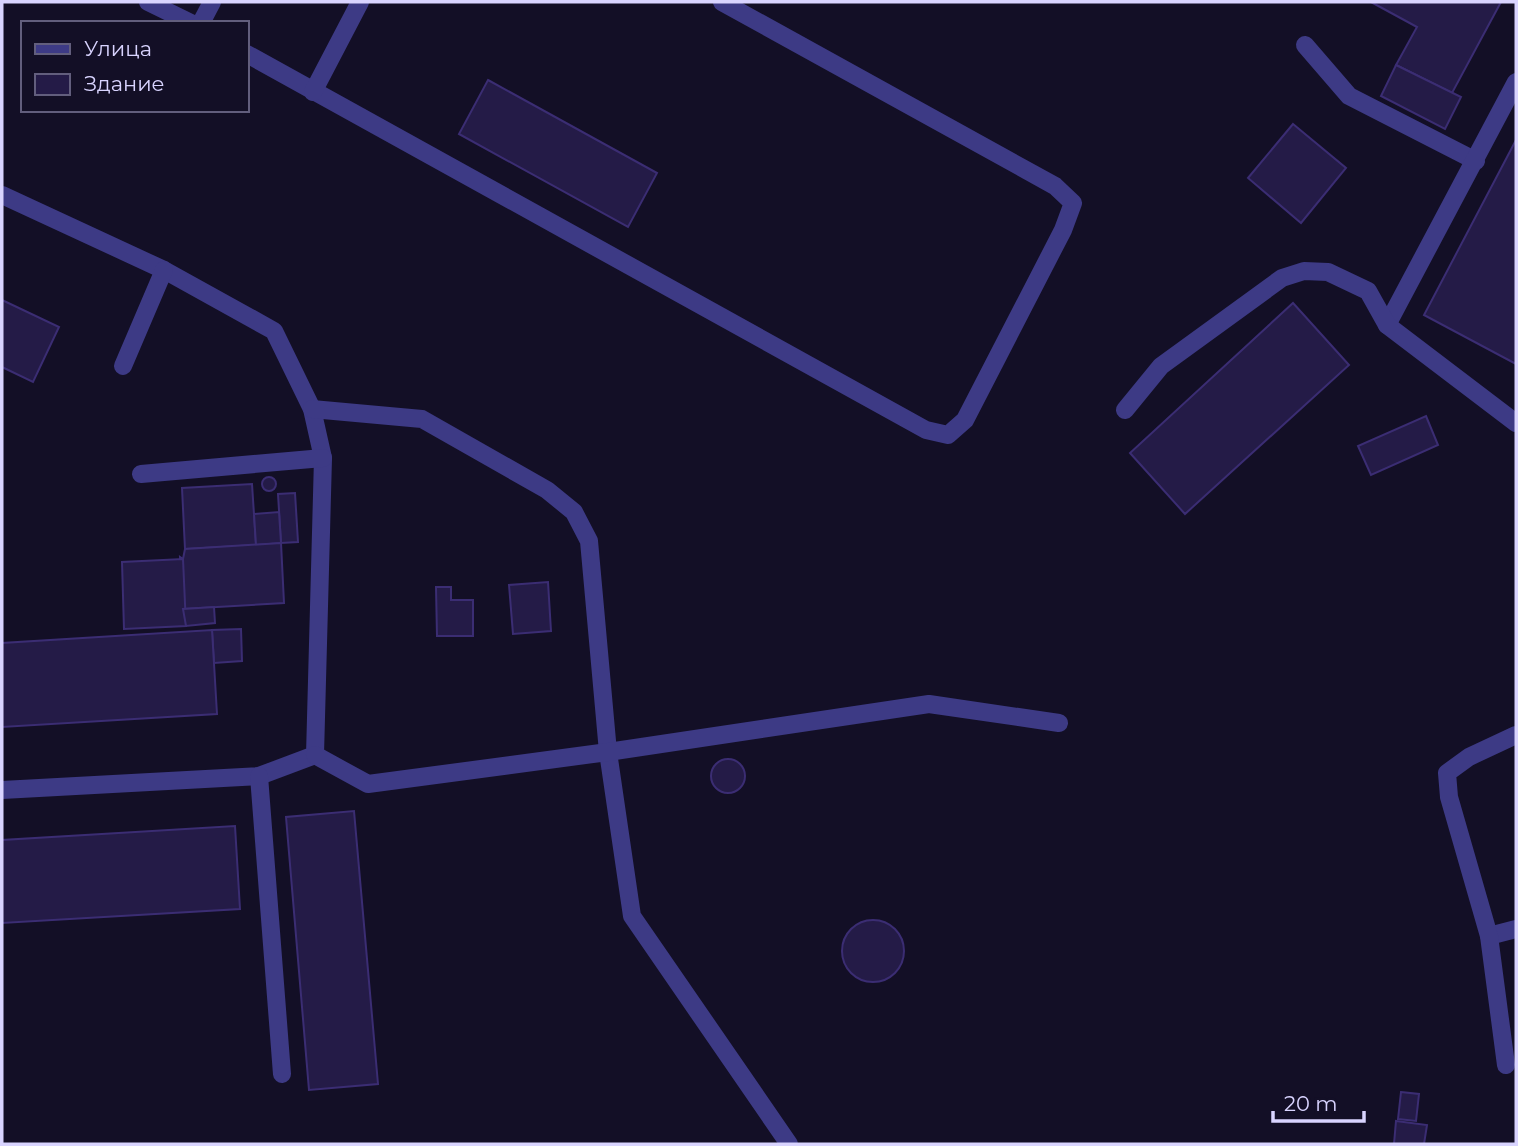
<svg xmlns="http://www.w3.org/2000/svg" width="1518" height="1146" viewBox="0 0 1518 1146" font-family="Montserrat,sans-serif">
<rect width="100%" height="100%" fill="#130f26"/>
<!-- building -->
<g fill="#241b47" stroke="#3b2d73" stroke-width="2">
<path d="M 1371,2 L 1501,2 L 1452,93 L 1396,65 L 1417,27 Z"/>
<path d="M 1396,65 L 1461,97 L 1445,129 L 1381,96 Z"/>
<path d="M 488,80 L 657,173 L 628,227 L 459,134 Z"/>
<path d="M 1293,124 L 1346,168 L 1301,223 L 1248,178 Z"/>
<path d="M 1516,140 L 1516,364 L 1424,315 Z"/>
<path d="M 2,300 L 59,327 L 33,382 L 2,367 Z"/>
<path d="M 1293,303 L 1349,365 L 1185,514 L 1130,453 Z"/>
<path d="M 1426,416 L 1438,445 L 1371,475 L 1358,446 Z"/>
<circle cx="269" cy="484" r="7"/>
<path d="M 252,484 L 256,545 L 185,549 L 182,488 Z"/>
<path d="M 295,493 L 298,542 L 281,543 L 278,494 Z"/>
<path d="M 279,512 L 281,543 L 256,545 L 254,514 Z"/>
<path d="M 281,543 L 284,603 L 183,609 L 180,557 L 183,559 L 185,549 Z"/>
<path d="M 183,559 L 186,626 L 124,629 L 122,562 Z"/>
<path d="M 548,582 L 551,631 L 513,634 L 509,585 Z"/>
<path d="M 436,587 L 451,587 L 451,600 L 473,600 L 473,636 L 437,636 Z"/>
<path d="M 214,607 L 215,623 L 186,626 L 183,609 Z"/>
<path d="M 241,629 L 242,661 L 214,663 L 212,630 Z"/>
<path d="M 212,630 L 217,714 L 2,727 L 2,643 Z"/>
<circle cx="728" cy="776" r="17"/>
<path d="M 354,811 L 378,1084 L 309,1090 L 286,817 Z"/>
<path d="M 235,826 L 240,909 L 2,923 L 2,840 Z"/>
<circle cx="873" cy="951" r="31"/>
<path d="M 1401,1092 L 1419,1094 L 1416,1121 L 1398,1119 Z"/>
<path d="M 1396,1121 L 1427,1125 L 1424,1144 L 1394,1144 Z"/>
</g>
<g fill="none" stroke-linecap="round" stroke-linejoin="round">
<!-- minor -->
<g stroke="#3d3a85" stroke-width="18">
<path d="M 148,2 L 191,23"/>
<path d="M 201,23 L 212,2"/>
<path d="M 1305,45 L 1349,96 L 1476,161"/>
<path d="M 247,54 L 926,430 L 948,435 L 965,420 L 1063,230 L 1073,203 L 1055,186 L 722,2"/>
<path d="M 313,92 L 360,2"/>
<path d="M 2,195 L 164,270 L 274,331 L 312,409 L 323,458 L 315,755 L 259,776 L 2,790"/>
<path d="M 1387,325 L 1516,82"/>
<path d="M 123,366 L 164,270"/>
<path d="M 312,409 L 422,419 L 547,490 L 574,512 L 589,541 L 608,752 L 632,916 L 789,1144"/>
<path d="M 1125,410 L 1161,366 L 1282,278 L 1304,271 L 1328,272 L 1368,291 L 1387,325 L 1516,423"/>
<path d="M 141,474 L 323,458"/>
<path d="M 315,755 L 368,784 L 608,752 L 929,704 L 1059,723"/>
<path d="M 259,776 L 282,1074"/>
<path d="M 1489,936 L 1516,929"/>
<path d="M 1506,1065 L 1489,936 L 1449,797 L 1447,773 L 1469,757 L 1516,735"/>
</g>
</g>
<!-- border -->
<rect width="1518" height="1146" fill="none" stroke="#d9d4ff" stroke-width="7"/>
<!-- legend -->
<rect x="21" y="21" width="228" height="91" fill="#130f26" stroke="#625e7d" stroke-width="2"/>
<rect x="35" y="44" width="35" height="10" fill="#3d3a85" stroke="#625e7d" stroke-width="2"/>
<text x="84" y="56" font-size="21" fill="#d9d4ff">Улица</text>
<rect x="35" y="74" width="35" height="21" fill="#241b47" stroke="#625e7d" stroke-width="2"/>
<text x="84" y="91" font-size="21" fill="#d9d4ff">Здание</text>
<!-- scale -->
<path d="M1273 1111v10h91v-10" fill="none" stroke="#d9d4ff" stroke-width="3.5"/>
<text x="1284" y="1111" font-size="21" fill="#d9d4ff" stroke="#130f26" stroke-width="5" paint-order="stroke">20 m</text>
</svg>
